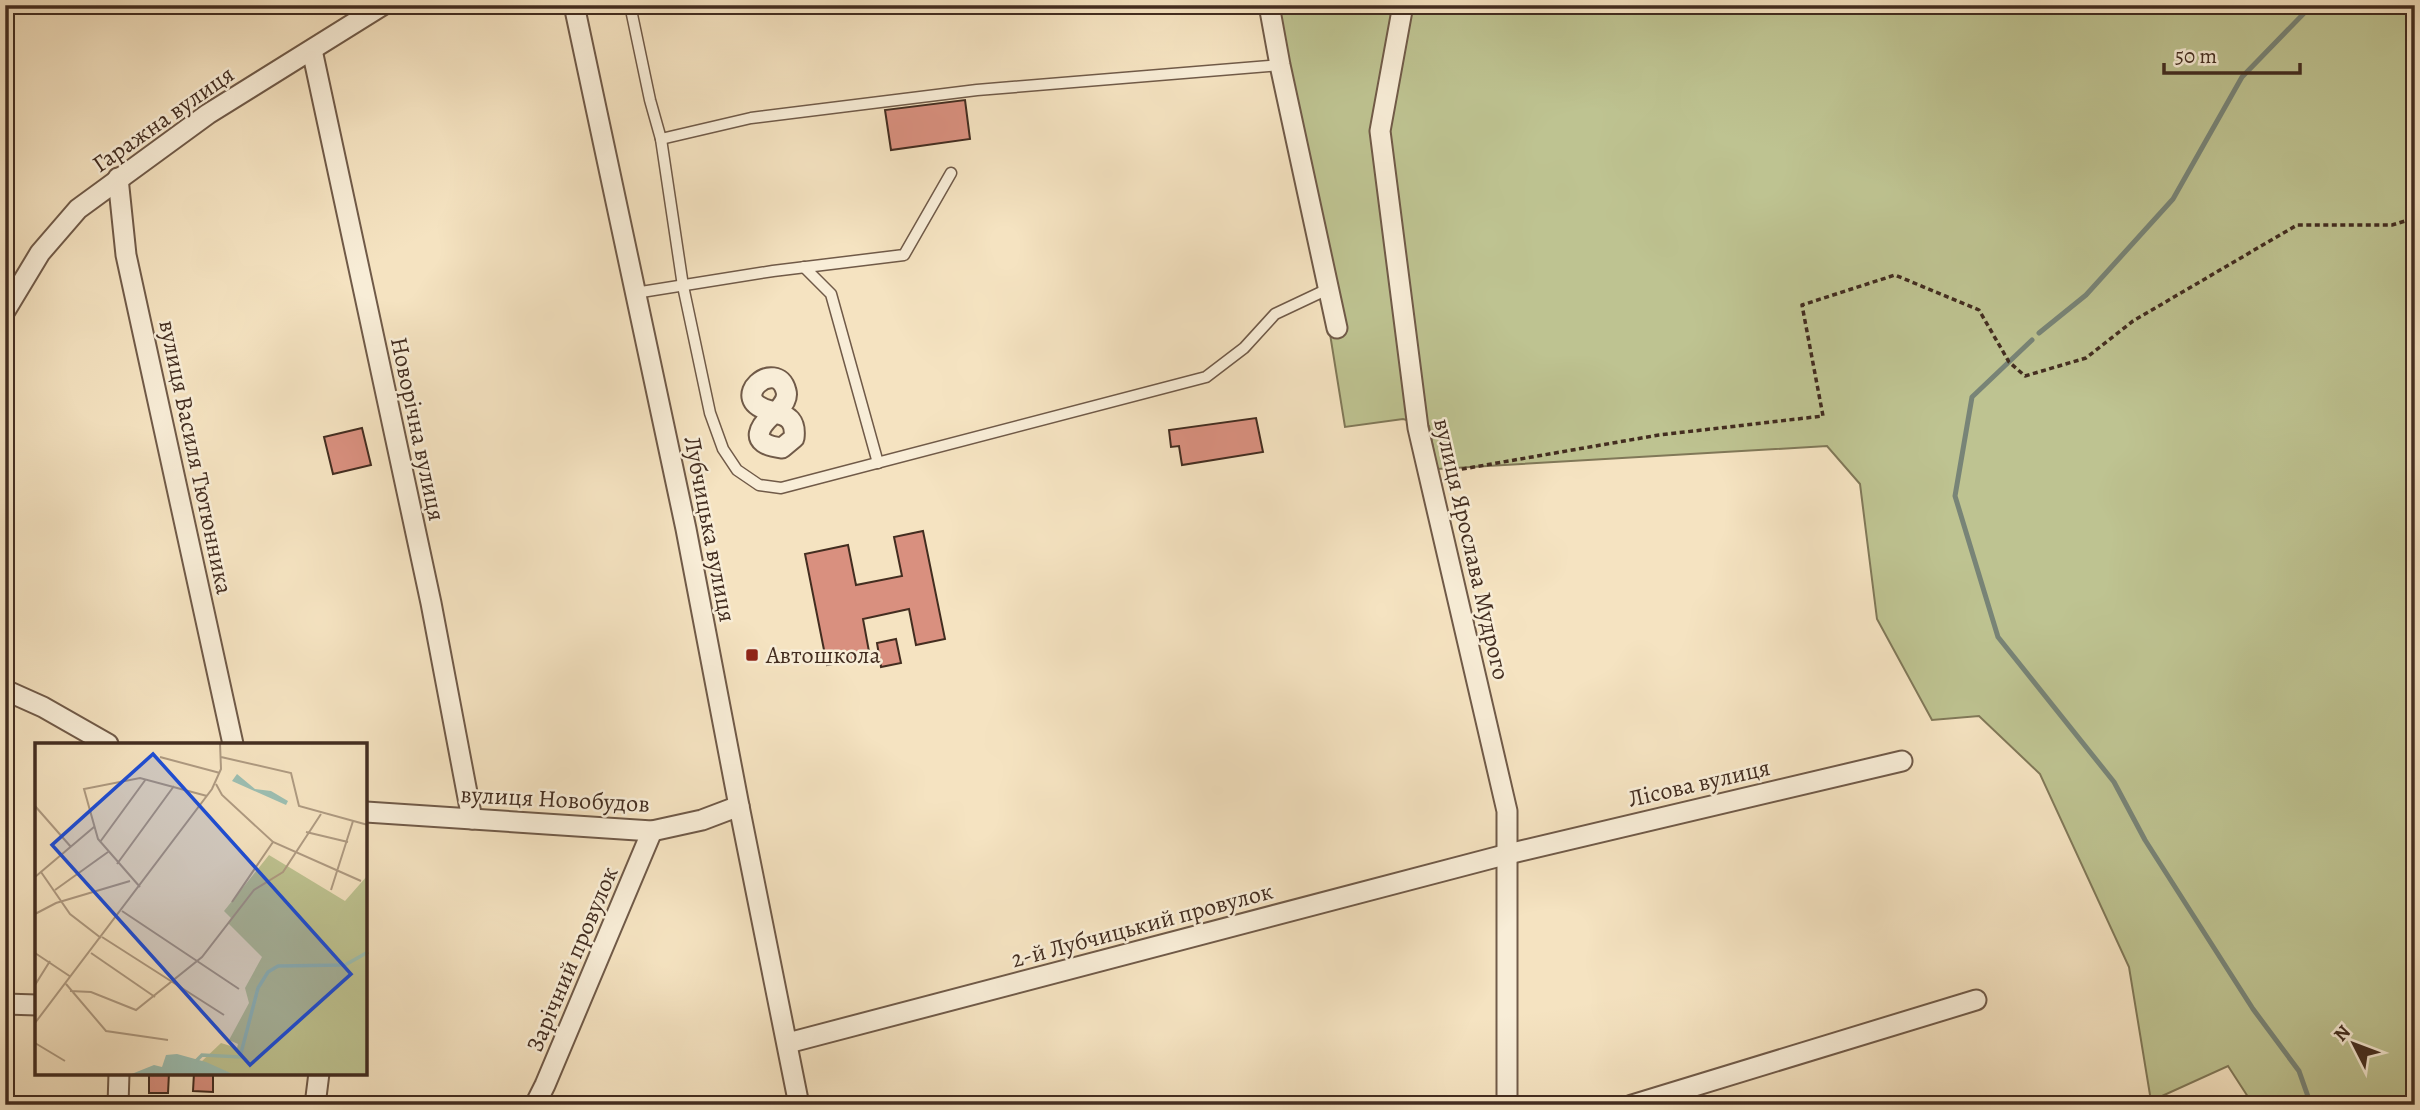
<svg xmlns="http://www.w3.org/2000/svg" width="2420" height="1110" viewBox="0 0 2420 1110" font-family="Alegreya,serif">
<rect width="100%" height="100%" fill="#f5e3c1"/>
<filter id="stains"><feTurbulence type="fractalNoise" baseFrequency=".00286" numOctaves="4"/><feColorMatrix values="0 0 0 0 .2 0 0 0 0 .09 0 0 0 0 .02 0 0 0 .5 -.17"/></filter>
<radialGradient id="worn" r=".72"><stop offset=".6" stop-color="#630" stop-opacity="0"/><stop offset="1" stop-color="#630" stop-opacity=".3"/></radialGradient>
<!-- green -->
<path fill="#bec391" stroke="#807858" stroke-width="2" d="M 1277,5 L 2415,5 L 2415,1105 L 2250,1105 L 2252,1103 L 2228,1066 L 2151,1101 L 2129,967 L 2040,774 L 1979,716 L 1932,720 L 1877,619 L 1860,484 L 1827,446 L 1437,469 L 1429,426 L 1403,419 L 1345,427 Z"/>
<g fill="none" stroke-linecap="round" stroke-linejoin="round">
<!-- stream -->
<g stroke="#788477" stroke-width="5">
<path d="M 2039,333 L 2086,295 L 2173,199 L 2242,77 L 2312,5"/>
<path d="M 2032,340 L 1972,397 L 1955,496 L 1998,637 L 2114,782 L 2145,840 L 2253,1009 L 2299,1071 L 2311,1105"/>
</g>
</g>
<!-- building -->
<g fill="#d9907f" stroke="#432d20" stroke-width="2">
<path d="M 965,100 L 970,139 L 891,150 L 885,110 Z"/>
<path d="M 1256,418 L 1263,452 L 1182,465 L 1179,446 L 1171,447 L 1169,430 Z"/>
<path d="M 362,428 L 371,465 L 333,474 L 324,437 Z"/>
<path d="M 923,531 L 945,639 L 916,645 L 909,609 L 863,619 L 870,657 L 827,665 L 805,554 L 848,545 L 856,585 L 902,576 L 894,537 Z"/>
<path d="M 896,639 L 901,663 L 881,667 L 877,643 Z"/>
<path d="M 149,1073 L 169,1073 L 168,1093 L 149,1093 Z"/>
<path d="M 194,1073 L 213,1073 L 213,1092 L 193,1091 Z"/>
</g>
<g fill="none" stroke-linecap="round" stroke-linejoin="round">
<!-- lane casing -->
<g stroke="#705a48" stroke-width="13">
<g id="lane">
<path d="M 630,5 L 650,100 L 661,139 L 683,286 L 710,413 L 723,449 L 737,470 L 759,485 L 781,488 L 1206,377 L 1244,348 L 1275,314 L 1328,289"/>
<path d="M 661,139 L 751,118 L 977,90 L 1280,65"/>
<path d="M 804,267 L 831,294 L 878,463"/>
<path d="M 635,293 L 773,271 L 904,255 L 951,173"/>
</g>
</g>
<!-- street casing -->
<g stroke="#705a48" stroke-width="23">
<g id="street">
<path d="M 574,5 L 686,529 L 739,806 L 799,1105"/>
<path d="M 1269,5 L 1280,65 L 1337,328"/>
<path d="M 1403,5 L 1380,131 L 1418,428 L 1507,811 L 1507,1105"/>
<path d="M 312,50 L 431,603 L 472,819"/>
<path d="M 118,178 L 126,255 L 233,744"/>
<path d="M 5,311 L 40,253 L 78,209 L 208,114 L 383,5"/>
<path d="M 771,411 C 724,400 777,356 786,391 C 788,398 783,405 778,410 C 759,425 746,444 782,448 L 794,438 C 796,422 789,415 774,413"/>
<path d="M 5,690 L 43,707 L 108,744"/>
<path d="M 366,812 L 652,831 L 702,820 L 739,806"/>
<path d="M 5,1004 L 37,1005"/>
<path d="M 788,1043 L 1508,854 L 1902,761"/>
<path d="M 118,1105 L 119,1073"/>
<path d="M 315,1105 L 319,1073"/>
<path d="M 535,1105 L 545,1085 L 652,831"/>
<path d="M 1632,1105 L 1976,1000"/>
</g>
</g>
<!-- path -->
<path stroke="#432d20" stroke-width="3.5" stroke-dasharray="5 3.5" stroke-linecap="butt" d="M 1445,472 L 1659,435 L 1823,416 L 1802,305 L 1895,275 L 1979,310 L 2009,362 L 2025,376 L 2086,358 L 2133,321 L 2297,225 L 2392,225 L 2415,218"/>
<!-- lane -->
<use href="#lane" stroke="#f8edd7" stroke-width="10"/>
<!-- street -->
<use href="#street" stroke="#f8edd7" stroke-width="19"/>
</g>
<!-- markers -->
<rect fill="#8f2418" stroke="#f8edd7" stroke-width="2.5" x="745" y="648" width="14" height="14" rx="3.5"/>
<g text-anchor="middle" stroke-width="5" stroke-linejoin="round" paint-order="stroke">
<!-- street labels -->
<g font-size="24" fill="#432d20" stroke="#f8edd7">
<text transform="translate(163 119) rotate(-35)" y="8">Гаражна вулиця</text>
<text transform="translate(418 429) rotate(78)" y="8">Новорічна вулиця</text>
<text transform="translate(196 457) rotate(78)" y="8">вулиця Василя Тютюнника</text>
<text transform="translate(710 529) rotate(79)" y="8">Лубчицька вулиця</text>
<text transform="translate(1472 549) rotate(77)" y="8">вулиця Ярослава Мудрого</text>
<text transform="translate(1699 783) rotate(-13)" y="8">Лісова вулиця</text>
<text transform="translate(555 799) rotate(3)" y="8">вулиця Новобудов</text>
<text transform="translate(1142 925) rotate(-15)" y="8">2-й Лубчицький провулок</text>
<text transform="translate(572 959) rotate(-67)" y="8">Зарічний провулок</text>
</g>
<!-- poi labels -->
<g font-size="24" fill="#432d20" stroke="#f8edd7" text-anchor="start">
<text x="766" y="663">Автошкола</text>
</g>
</g>
<!-- overview -->
<g transform="translate(35 743)">
<rect width="332" height="332" fill="#f5e3c1"/>
<path d="M 234,112 L 310,158 L 332,133 L 332,332 L 200,332 L 166,319 L 186,300 L 202,305 L 203,301 L 194,297 L 214,260 L 210,245 L 227,214 L 193,180 L 196,175 L 189,168 Z" fill="#bec391"/>
<path d="M 202,31 L 220,46 L 236,48 L 253,58 L 251,62 L 197,38 ZM 142,311 L 171,319 L 200,332 L 94,332 L 119,322 L 127,324 L 131,312 Z" fill="#9cbeb1"/>
<path fill="none" stroke="#9cbeb1" stroke-width="3.5" d="M 161,318 L 167,312 L 205,314 L 223,245 L 233,229 L 243,223 L 310,222 L 333,209"/>
<path fill="none" stroke="#ae9a81" stroke-width="2" d="M 125,14 L 185,30M 186,14 L 256,30 L 264,63 L 333,82M 181,41 L 187,52 L 238,99 L 326,138M 0,63 L 36,104M 271,89 L 313,99M 65,99 L 111,36M 82,121 L 139,43M 6,129 L 35,171 L 66,195M 0,134 L 59,84M 105,144 L 63,96 L 49,46 L 105,35 L 172,53M 20,147 L 73,109M 296,147 L 318,78M 197,159 L 238,99M 87,168 L 204,246M 0,171 L 21,160 L 95,138M 67,194 L 189,272M 0,210 L 36,234M 56,210 L 120,254M 31,241 L 71,288 L 133,297M 0,242 L 15,218M 35,248 L 56,249 L 101,267 L 167,214 L 219,147 L 248,129 L 286,71M 0,280 L 177,46 L 186,26 L 185,0M 0,300 L 30,318"/>
<path fill="#1d4ed8" fill-opacity="0.15" stroke="#1d4ed8" stroke-width="3.5" d="M 118,11 L 316,231 L 215,322 L 17,102 Z"/>
<rect width="332" height="332" fill="none" stroke="#432d20" stroke-width="3.5"/>
</g>
<!-- margin -->
<rect width="2420" height="1110" fill="none" stroke="#f5e3c1" stroke-width="28"/>
<rect x="7" y="7" width="2406" height="1096" fill="none" stroke="#432d20" stroke-width="3.5"/>
<rect x="14" y="14" width="2392" height="1082" fill="none" stroke="#432d20" stroke-width="2"/>
<!-- north arrow -->
<g transform="translate(2354 1044) rotate(312)" stroke="#f8edd7" stroke-width="5" paint-order="stroke">
<path d="M0-5L12 26L0 18L-12 26Z" fill="#432d20"/>
<text y="-10" font-size="19" font-weight="bold" text-anchor="middle" fill="#432d20">N</text>
</g>
<!-- scale -->
<path d="M2164 63v10h136v-10" fill="none" stroke="#432d20" stroke-width="3.5"/>
<text x="2175" y="63" font-size="21" fill="#432d20" stroke="#f8edd7" stroke-width="5" paint-order="stroke">50 m</text>
<rect width="100%" height="100%" filter="url(#stains)"/>
<rect width="100%" height="100%" fill="url(#worn)"/>
</svg>
